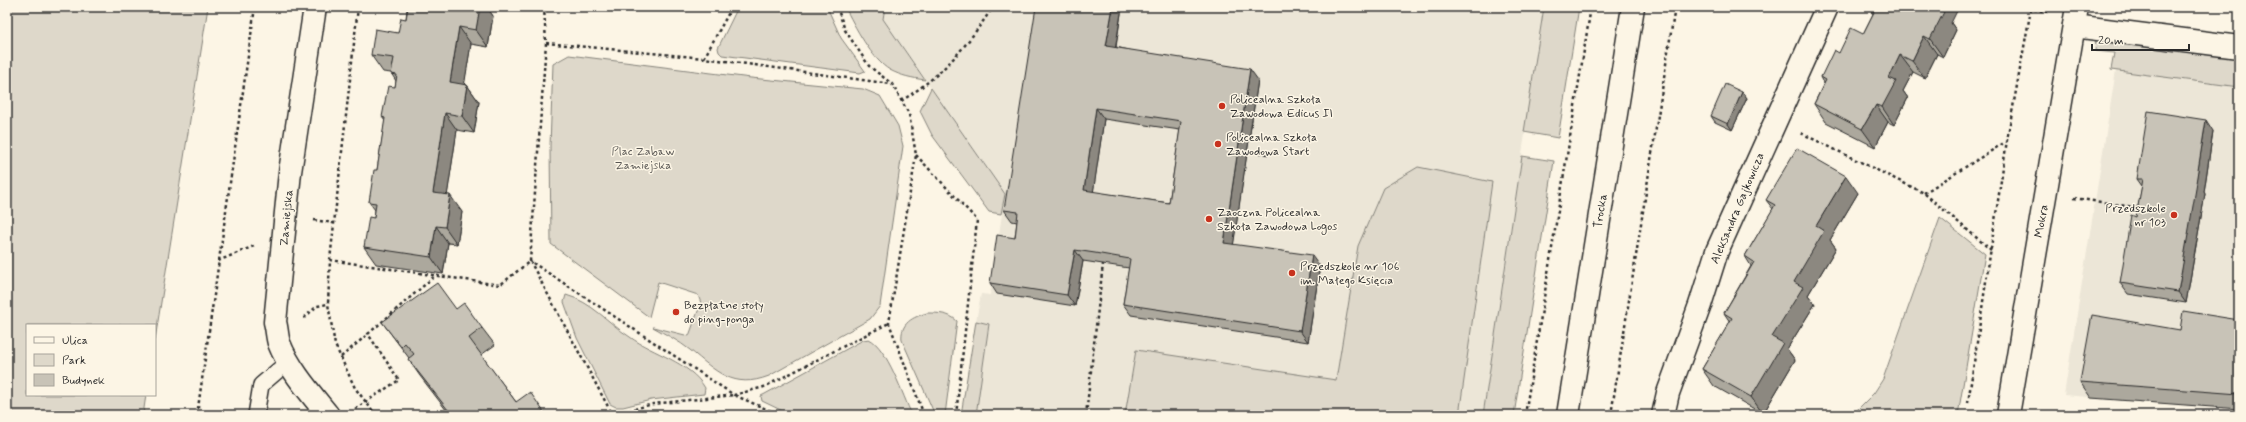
<svg xmlns="http://www.w3.org/2000/svg" width="2246" height="422" viewBox="0 0 2246 422" font-family="Mynerve,sans-serif">
<rect width="100%" height="100%" fill="#fcf5e5"/>
<filter id="ink" filterUnits="userSpaceOnUse"><feTurbulence type="fractalNoise" baseFrequency=".025" numOctaves="2"/><feDisplacementMap in="SourceGraphic" scale="8" xChannelSelector="R" yChannelSelector="G"/><feConvolveMatrix kernelMatrix="1 2 1 2 8 2 1 2 1" color-interpolation-filters="sRGB"/></filter>
<g filter="url(#ink)">
<!-- built -->
<g fill="#ece6d7">
<path d="M 885,7 L 1544,7 L 1483,415 L 976,415 L 989,324 L 976,321 L 981,294 L 990,295 L 1005,194 L 883,19 Z"/>
<path d="M 2116,70 L 2239,87 L 2239,409 L 2064,395 Z"/>
</g>
<!-- green -->
<g fill="#ded8ca" stroke="#84827a">
<path d="M 7,7 L 208,7 L 155,340 L 155,325 L 27,325 L 27,395 L 146,395 L 143,415 L 7,415 Z"/>
<path d="M 738,7 L 827,7 L 841,38 L 865,71 L 860,73 L 722,55 L 719,52 L 718,48 Z"/>
<path d="M 845,7 L 885,7 L 883,19 L 925,80 C 912,78 901,76 890,70 C 872,60 854,25 845,7 Z"/>
<path d="M 1544,7 L 1579,7 L 1558,138 L 1524,132 Z"/>
<path d="M 2096,38 L 2239,55 L 2239,87 L 2111,70 L 2114,53 L 2095,51 Z"/>
<path d="M 569,55 L 751,78 L 863,89 L 880,96 L 898,126 L 903,146 L 880,306 L 870,319 L 769,376 C 733,390 716,371 690,350 C 679,341 665,334 653,327 L 689,336 L 701,303 L 698,295 L 658,282 L 649,317 L 551,244 L 550,146 L 553,64 Z"/>
<path d="M 931,88 L 1005,194 L 1001,214 L 989,212 L 932,135 L 920,111 Z"/>
<path d="M 1522,156 L 1554,161 L 1514,415 L 1483,415 Z"/>
<path d="M 1418,167 L 1492,182 L 1459,415 L 1125,415 L 1136,350 L 1336,380 L 1358,246 L 1383,188 Z"/>
<path d="M 1940,218 L 1985,254 L 1958,415 L 1852,415 L 1874,393 L 1883,379 Z"/>
<path d="M 566,295 C 592,302 608,323 630,337 C 653,354 690,362 705,388 L 704,394 L 651,400 L 623,407 L 616,407 L 610,404 L 577,338 L 564,302 Z"/>
<path d="M 927,313 C 938,313 949,313 957,321 L 945,415 L 935,415 L 902,340 C 900,323 913,317 927,313 Z"/>
<path d="M 976,321 L 989,324 L 976,415 L 961,415 Z"/>
<path d="M 869,339 C 887,347 903,396 912,415 L 791,415 L 762,401 L 761,396 L 765,394 L 863,340 Z"/>
</g>
<g fill="none" stroke-linecap="round" stroke-linejoin="round">
<!-- lane casing -->
<g stroke="#2b2b2b" stroke-width="18">
<path id="lane" d="M 256,415 L 261,385 L 289,361"/>
</g>
<!-- street casing -->
<g stroke="#2b2b2b" stroke-width="25">
<g id="street">
<path d="M 315,7 L 290,172 L 275,322 C 277,329 277,337 279,343 C 289,369 311,394 328,415"/>
<path d="M 2074,26 L 2239,47"/>
<path d="M 1663,415 L 1668,393 L 1700,305 L 1717,251 L 1827,7"/>
<path d="M 2008,415 L 2077,7"/>
</g>
</g>
<!-- secondary casing -->
<g stroke="#2b2b2b" stroke-width="25">
<path id="secondary" d="M 1568,415 L 1633,7"/>
</g>
<!-- path -->
<g stroke="#2b2b2b" stroke-width="2.5" stroke-dasharray="3 3" stroke-linecap="butt">
<path d="M 358,7 L 330,260 L 328,304 L 335,345 L 355,388 L 376,415"/>
<path d="M 544,7 L 546,43 L 530,261 L 734,395 L 764,387 L 889,323"/>
<path d="M 837,7 L 845,30 L 869,66 L 892,84 L 909,114 L 916,155 L 889,323 L 924,415"/>
<path d="M 546,43 L 704,58 L 891,84"/>
<path d="M 704,58 L 732,7"/>
<path d="M 901,101 C 944,74 965,48 993,7"/>
<path d="M 1801,133 L 1924,193 L 1991,250"/>
<path d="M 1247,151 L 1268,154"/>
<path d="M 916,155 L 977,220 L 956,415"/>
<path d="M 1924,193 L 2007,141"/>
<path d="M 2074,198 L 2140,208"/>
<path d="M 314,220 L 333,223"/>
<path d="M 330,260 L 500,285 L 530,261 L 612,414"/>
<path d="M 218,261 L 254,246"/>
<path d="M 304,318 L 317,306 L 328,304"/>
<path d="M 341,357 L 368,334"/>
<path d="M 1968,403 L 2007,140 L 2031,9 L 2048,12"/>
<path d="M 355,409 L 399,380 L 368,334 L 436,275"/>
<path d="M 197,415 L 255,7"/>
<path d="M 611,415 L 653,404 L 734,395 L 780,415"/>
<path d="M 1086,415 L 1103,264"/>
<path d="M 1525,415 L 1591,7"/>
<path d="M 1611,415 L 1675,7"/>
</g>
<!-- lane -->
<use href="#lane" stroke="#fcf5e5" stroke-width="15"/>
<!-- street -->
<use href="#street" stroke="#fcf5e5" stroke-width="22"/>
<!-- secondary -->
<use href="#secondary" stroke="#fcf5e5" stroke-width="22"/>
</g>
<!-- wall -->
<g fill="#aca89d" stroke="#2b2b2b" fill-rule="evenodd">
<path d="M 406,7 L 487,7 L 493,16 L 488,47 L 471,44 L 464,84 L 467,85 L 479,102 L 474,133 L 457,130 L 447,195 L 462,212 L 457,244 L 448,243 L 443,274 L 376,264 L 364,247 L 374,218 L 375,210 L 369,202 L 377,170 L 385,121 L 382,117 L 395,87 L 396,81 L 391,73 L 383,72 L 371,55 L 398,33 L 406,19 L 407,9 Z"/>
<path d="M 1122,7 L 1116,47 L 1258,80 L 1233,245 L 1320,266 L 1308,342 L 1131,315 L 1123,304 L 1129,268 L 1083,261 L 1075,306 L 997,294 L 990,283 L 1015,238 L 1017,222 L 1012,221 L 1004,210 ZM 1104,119 L 1180,130 L 1169,203 L 1093,192 Z"/>
<path d="M 1869,8 L 1951,23 L 1956,30 L 1943,57 L 1937,54 L 1925,78 L 1913,72 L 1903,91 L 1908,98 L 1894,125 L 1888,122 L 1875,147 L 1826,122 L 1814,104 L 1824,83 L 1821,77 L 1839,53 L 1863,34 L 1873,14 Z"/>
<path d="M 1742,92 L 1747,98 L 1732,130 L 1715,122 L 1711,116 Z"/>
<path d="M 2213,131 L 2204,192 L 2205,194 L 2186,303 L 2128,294 L 2120,283 L 2136,217 L 2142,186 L 2137,179 Z"/>
<path d="M 1858,193 L 1830,240 L 1836,248 L 1808,295 L 1815,304 L 1787,349 L 1795,360 L 1763,414 L 1714,386 L 1702,369 L 1730,322 L 1724,313 L 1751,266 L 1745,256 L 1773,209 L 1766,200 Z"/>
<path d="M 456,309 L 482,328 L 495,345 L 481,355 L 516,402 L 546,415 L 450,415 L 420,376 L 408,359 L 409,358 L 382,322 Z"/>
<path d="M 2239,320 L 2239,409 L 2091,398 L 2080,382 L 2180,330 Z"/>
</g>
<!-- shaded-wall -->
<g fill="#8c8880" stroke="#2b2b2b">
<path d="M 479,7 L 487,7 L 493,16 L 488,47 L 476,30 Z"/>
<path d="M 1113,7 L 1122,7 L 1114,57 L 1106,46 Z"/>
<path d="M 1938,7 L 1959,7 L 1951,23 L 1956,30 L 1943,57 L 1930,39 Z"/>
<path d="M 459,27 L 471,44 L 462,99 L 450,82 Z"/>
<path d="M 1924,36 L 1937,54 L 1925,78 L 1912,61 Z"/>
<path d="M 1900,55 L 1913,72 L 1903,91 L 1908,98 L 1894,125 L 1882,107 L 1889,78 Z"/>
<path d="M 1250,69 L 1258,80 L 1232,254 L 1224,243 Z"/>
<path d="M 467,85 L 479,102 L 474,133 L 462,116 Z"/>
<path d="M 1742,92 L 1747,98 L 1732,130 L 1728,124 Z"/>
<path d="M 1876,105 L 1888,122 L 1875,147 L 1862,129 Z"/>
<path d="M 1096,108 L 1104,119 L 1092,201 L 1084,190 Z"/>
<path d="M 445,113 L 457,130 L 445,210 L 433,193 Z"/>
<path d="M 2206,120 L 2213,131 L 2204,192 L 2205,194 L 2186,303 L 2178,292 Z"/>
<path d="M 1846,176 L 1858,193 L 1830,240 L 1836,248 L 1808,295 L 1815,304 L 1787,349 L 1795,360 L 1763,414 L 1751,397 L 1772,337 L 1816,226 Z"/>
<path d="M 450,195 L 462,212 L 457,244 L 445,227 Z"/>
<path d="M 436,226 L 448,243 L 443,274 L 431,257 Z"/>
<path d="M 1075,250 L 1083,261 L 1075,306 L 1067,295 Z"/>
<path d="M 1312,255 L 1320,266 L 1308,342 L 1300,331 Z"/>
</g>
<!-- building -->
<g fill="#c8c3b7" stroke="#2b2b2b" fill-rule="evenodd">
<path d="M 408,7 L 480,7 L 476,30 L 459,27 L 450,82 L 467,85 L 462,116 L 445,113 L 433,193 L 450,195 L 445,227 L 436,226 L 431,257 L 364,247 L 369,217 L 374,218 L 376,203 L 369,202 L 374,170 L 377,170 L 385,118 L 382,117 L 388,86 L 395,87 L 397,75 L 391,74 L 394,58 L 371,55 L 375,29 L 398,33 L 401,18 L 406,19 Z"/>
<path d="M 1036,7 L 1113,7 L 1106,46 L 1250,69 L 1224,243 L 1312,255 L 1300,331 L 1123,304 L 1130,259 L 1095,253 L 1075,250 L 1067,295 L 990,283 L 997,235 L 1015,238 L 1018,212 L 1004,210 ZM 1096,108 L 1181,121 L 1169,203 L 1084,190 Z"/>
<path d="M 1870,7 L 1938,7 L 1937,9 L 1944,12 L 1930,39 L 1924,36 L 1912,61 L 1900,55 L 1889,78 L 1896,81 L 1882,107 L 1876,105 L 1862,129 L 1814,104 L 1826,80 L 1821,77 L 1834,50 L 1839,53 L 1851,28 L 1863,34 L 1874,12 L 1869,8 Z"/>
<path d="M 1725,84 L 1742,92 L 1728,124 L 1711,116 Z"/>
<path d="M 2148,111 L 2206,120 L 2196,183 L 2197,183 L 2178,292 L 2120,283 L 2131,215 L 2136,217 L 2143,179 L 2137,179 Z"/>
<path d="M 1797,148 L 1846,176 L 1816,226 L 1824,231 L 1794,282 L 1803,287 L 1772,337 L 1783,343 L 1751,397 L 1702,369 L 1732,318 L 1724,313 L 1754,262 L 1745,256 L 1775,205 L 1766,200 Z"/>
<path d="M 437,283 L 456,309 L 464,303 L 482,328 L 469,338 L 516,402 L 530,392 L 546,415 L 452,415 L 408,359 L 414,354 L 405,343 L 401,347 L 382,322 Z"/>
<path d="M 2183,311 L 2239,320 L 2239,394 L 2080,382 L 2092,315 L 2180,330 Z"/>
</g>
</g>
<!-- markers -->
<g fill="#c8321e" stroke="#fcf5e5" stroke-width="1.5">
<circle cx="1222" cy="106" r="4"/>
<circle cx="1218" cy="144" r="4"/>
<circle cx="2174" cy="215" r="4"/>
<circle cx="1209" cy="219" r="4"/>
<circle cx="1292" cy="273" r="4"/>
<circle cx="676" cy="312" r="4"/>
</g>
<g text-anchor="middle" stroke-width="3" stroke-linejoin="round" paint-order="stroke">
<!-- poi labels -->
<g font-size="12" fill="#2b2b2b" stroke="#fcf5e5" text-anchor="start">
<text x="1230" y="103">Policealna Szkoła<tspan x="1230" dy="14">Zawodowa Edicus II</tspan></text>
<text x="1226" y="141">Policealna Szkoła<tspan x="1226" dy="14">Zawodowa Start</tspan></text>
<text x="2166" y="212" text-anchor="end">Przedszkole<tspan x="2166" dy="14">nr 103</tspan></text>
<text x="1217" y="216">Zaoczna Policealna<tspan x="1217" dy="14">Szkoła Zawodowa Logos</tspan></text>
<text x="1300" y="270">Przedszkole nr 106<tspan x="1300" dy="14">im. Małego Księcia</tspan></text>
<text x="684" y="309">Bezpłatne stoły<tspan x="684" dy="14">do ping-ponga</tspan></text>
</g>
<!-- park labels -->
<g font-size="12" fill="#585653" stroke="#fcf5e5">
<text x="643" y="155">Plac Zabaw<tspan x="643" dy="14">Zamiejska</tspan></text>
</g>
<!-- street labels -->
<g font-size="12" fill="#2b2b2b" stroke="#fcf5e5">
<text transform="translate(1737 208) rotate(-67)" y="4">Aleksandra Gajkowicza</text>
<text transform="translate(1600 211) rotate(-81)" y="4">Trocka</text>
<text transform="translate(286 218) rotate(-85)" y="4">Zamiejska</text>
<text transform="translate(2041 221) rotate(-80)" y="4">Mokra</text>
</g>
</g>
<!-- margin -->
<rect width="2246" height="422" fill="none" stroke="#fcf5e5" stroke-width="24"/>
<rect x="12" y="12" width="2222" height="398" fill="none" stroke="#2b2b2b" stroke-width="1.5" filter="url(#ink)"/>
<!-- legend -->
<rect x="26" y="324" width="130" height="72" fill="#fcf5e5" stroke="#a8a49b"/>
<rect x="34" y="337" width="20" height="6" fill="#fcf5e5" stroke="#a8a49b"/>
<text x="62" y="344" font-size="12" fill="#2b2b2b">Ulica</text>
<rect x="34" y="354" width="20" height="12" fill="#ded8ca" stroke="#a8a49b"/>
<text x="62" y="364" font-size="12" fill="#2b2b2b">Park</text>
<rect x="34" y="374" width="20" height="12" fill="#c8c3b7" stroke="#a8a49b"/>
<text x="62" y="384" font-size="12" fill="#2b2b2b">Budynek</text>
<!-- scale -->
<path d="M2092 44v6h97v-6" fill="none" stroke="#2b2b2b" stroke-width="2"/>
<text x="2098" y="44" font-size="12" fill="#2b2b2b" stroke="#fcf5e5" stroke-width="3" paint-order="stroke">20 m</text>
</svg>
